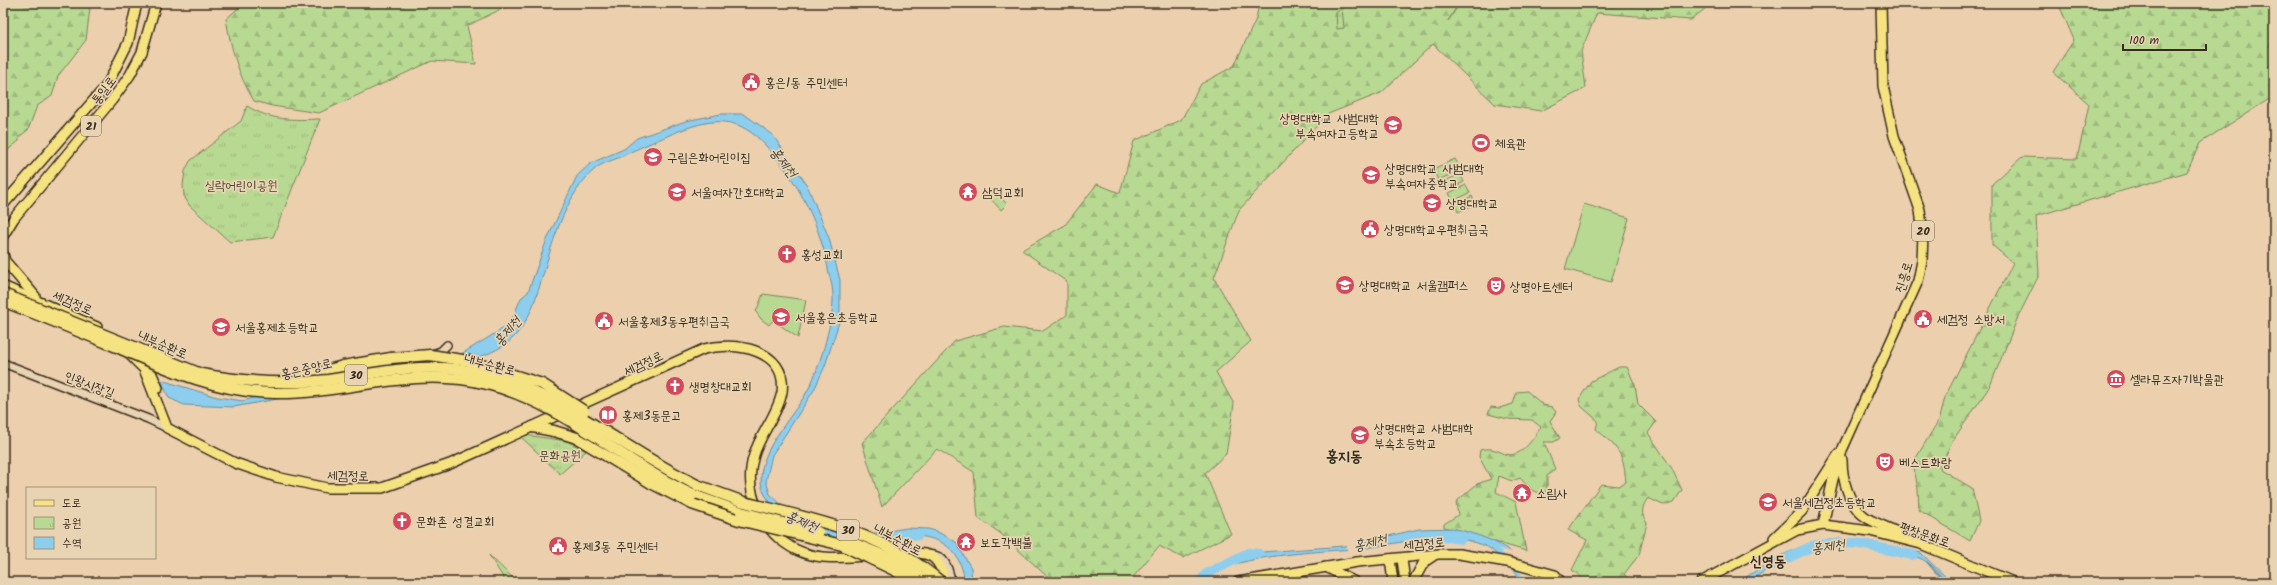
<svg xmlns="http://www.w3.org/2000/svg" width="2277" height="585" viewBox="0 0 2277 585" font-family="Kalam,'Poor Story',sans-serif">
<defs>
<pattern id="forest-firs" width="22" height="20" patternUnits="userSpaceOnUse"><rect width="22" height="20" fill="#b8d992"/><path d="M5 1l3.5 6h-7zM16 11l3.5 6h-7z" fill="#9fba7d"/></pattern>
<pattern id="park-tufts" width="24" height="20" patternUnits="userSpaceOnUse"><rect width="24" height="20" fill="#b8d992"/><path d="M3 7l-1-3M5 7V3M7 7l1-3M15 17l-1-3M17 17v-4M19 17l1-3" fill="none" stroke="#9fba7d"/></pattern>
</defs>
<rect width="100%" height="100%" fill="#ecd0ae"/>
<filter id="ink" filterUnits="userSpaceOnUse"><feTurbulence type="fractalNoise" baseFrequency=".025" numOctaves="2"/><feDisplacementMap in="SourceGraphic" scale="8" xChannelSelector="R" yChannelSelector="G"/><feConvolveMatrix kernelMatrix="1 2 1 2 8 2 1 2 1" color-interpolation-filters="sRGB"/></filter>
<g filter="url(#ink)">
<!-- forest -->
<g fill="url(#forest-firs)" stroke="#7a8258">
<path d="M 3,3 L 90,3 L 90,8 L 86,40 L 58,76 L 52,96 L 37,106 L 28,130 L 19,137 L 19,141 L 10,148 L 3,158 Z"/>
<path d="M 244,3 L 513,3 L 467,26 L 476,64 L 432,61 L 319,113 L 272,106 L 254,101 C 238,75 231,48 226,19 Z"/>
<path d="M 1259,3 L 1459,3 L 1448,21 L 1460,3 L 1712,3 L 1691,20 L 1597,13 L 1581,51 L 1586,88 L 1541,111 L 1495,104 L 1433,44 L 1381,93 L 1328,114 L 1239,210 L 1214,278 L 1251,341 L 1216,372 L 1234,404 L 1226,454 L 1205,473 L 1231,534 L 1183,558 L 1159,546 L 1129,582 L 1052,581 L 1000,533 L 978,518 L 974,472 L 937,449 L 882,507 L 862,443 L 955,341 L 1004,327 L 1043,331 L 1067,315 L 1067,282 L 1022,250 L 1065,225 L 1097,184 L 1120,193 L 1134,141 L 1181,120 L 1201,84 L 1234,66 L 1256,19 Z"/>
<path d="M 2060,3 L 2274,3 L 2274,96 L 2200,143 L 2187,172 L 2036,216 L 2039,275 L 2018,317 L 1990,386 L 1951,443 L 1940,469 L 1972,488 L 1979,521 L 1970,541 L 1919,510 L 1918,489 L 1913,463 L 1940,418 L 1945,397 L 2013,263 L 1992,245 L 1992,184 L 2022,157 L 2077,159 L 2089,104 L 2053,72 L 2074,40 L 2059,5 Z"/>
<path d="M 1619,367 L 1627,367 L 1635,385 L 1638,404 L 1656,422 L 1648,433 L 1671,467 L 1682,490 L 1674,502 L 1663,505 L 1648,498 C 1642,506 1640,514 1647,523 L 1639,555 L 1624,574 L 1632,582 L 1586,582 L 1572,570 L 1587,540 L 1568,530 L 1601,484 L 1619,486 L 1626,482 C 1623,452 1619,449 1596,429 L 1598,421 L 1581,406 L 1579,399 L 1591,381 Z"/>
<path d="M 1527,391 L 1543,405 L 1552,407 L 1556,412 L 1550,421 L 1560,438 L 1554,442 L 1544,442 L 1555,469 L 1547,476 L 1547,491 C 1534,497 1528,486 1520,478 L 1512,481 L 1499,476 L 1496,492 L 1516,502 L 1526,551 L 1444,527 L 1444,524 L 1458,515 L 1456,502 L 1477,484 L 1491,479 L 1479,457 L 1480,450 C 1490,447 1496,450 1505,454 C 1522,459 1533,438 1541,427 L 1532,420 L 1508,419 L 1488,414 L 1491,407 L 1499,408 L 1513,404 L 1517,392 Z"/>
</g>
<!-- park -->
<g fill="url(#park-tufts)" stroke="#7a8258">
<path d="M 1342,8 L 1344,28 L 1337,29 L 1336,13 Z"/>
<path d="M 247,106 C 271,121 293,120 320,119 L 273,237 L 230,242 L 190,206 L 184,196 L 183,185 L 185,171 L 190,161 L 241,121 Z"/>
<path d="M 995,192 L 1007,204 L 1001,210 L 990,198 Z"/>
<path d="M 518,434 L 567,441 L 586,451 L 560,474 Z"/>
<path d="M 489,555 L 517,582 L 506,582 Z"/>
</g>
<!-- pitch -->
<g fill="#b8d992" stroke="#7a8258">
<path d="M 1455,159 L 1461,170 L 1438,180 L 1433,169 Z"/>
<path d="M 1460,174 L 1464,182 L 1447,190 L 1443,182 Z"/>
<path d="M 1466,185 L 1470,193 L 1453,201 L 1449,193 Z"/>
<path d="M 1472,196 L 1475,204 L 1458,212 L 1455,204 Z"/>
<path d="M 1584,204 L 1629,218 L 1611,282 L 1565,269 Z"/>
<path d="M 763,294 L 806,300 L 798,338 L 773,320 L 769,325 L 761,319 L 756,312 Z"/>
</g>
<!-- water -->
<g fill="#8dceee" stroke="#6c8c9b">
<path d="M 721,114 L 744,114 L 772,134 L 807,185 L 829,238 L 840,280 L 840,319 L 825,366 L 814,390 L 772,455 L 766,481 L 770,494 L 785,508 L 869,534 L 907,528 L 928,529 L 936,531 L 956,542 L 971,568 L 972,582 L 965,582 C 961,556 950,542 925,537 C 919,537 914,534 909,534 C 894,534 879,542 865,540 C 835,536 764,519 761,482 C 759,447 796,415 810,386 C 820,366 834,317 833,296 C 833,289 831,281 829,274 C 821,227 800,183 767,147 C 739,116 715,117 679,131 C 658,140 638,148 618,158 C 610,161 600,164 594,170 C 568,192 553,239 544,272 C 537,294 531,319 515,336 C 493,359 458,361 429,371 L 234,407 L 184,405 L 169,398 L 161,380 L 217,397 L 243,401 L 302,384 L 397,371 L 453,359 L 504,328 L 513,317 L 521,298 L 528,292 L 546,242 L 577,176 L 591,163 L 624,149 L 637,138 L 686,121 Z"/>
<path d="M 1453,528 C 1494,539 1514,547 1540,582 L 1525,582 C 1517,575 1493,548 1485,546 C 1473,542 1458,537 1446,537 C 1418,537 1392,545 1365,548 C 1329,552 1225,553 1203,582 L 1199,582 L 1206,574 L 1248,553 L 1345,546 L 1419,529 Z"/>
<path d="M 1840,539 L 1868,541 L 1921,553 L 1951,582 L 1946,582 C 1940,576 1934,566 1927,562 C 1905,548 1840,540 1815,545 C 1805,548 1794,554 1784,559 C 1769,566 1755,582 1738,582 L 1780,556 L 1812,542 Z"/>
</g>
<!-- pier -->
<g fill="#ecd0ae">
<path d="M 1362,540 L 1367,549 L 1347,552 L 1347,544 Z"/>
<path d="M 1499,549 L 1518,553 L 1542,581 L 1523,576 Z"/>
</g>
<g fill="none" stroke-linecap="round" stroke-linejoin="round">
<!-- stream -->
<path stroke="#6c8c9b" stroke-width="1.5" d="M 1927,562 L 1944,582"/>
<!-- river -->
<g stroke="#8dceee" stroke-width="10">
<path d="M 815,526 C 828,532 854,541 869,541 C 885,540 901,533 918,535"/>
<path d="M 1409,538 L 1448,537 L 1461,539"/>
<path d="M 1771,566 L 1815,545 L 1856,543 L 1913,555"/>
<path d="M 1200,582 L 1206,574 L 1248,553 L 1259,554"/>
</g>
<!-- tertiary casing -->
<g stroke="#3b2a1e" stroke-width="10">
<g id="tertiary">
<path d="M 432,354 L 441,351 L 447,345"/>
<path d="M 3,363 L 148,419 L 167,428"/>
<path d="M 329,376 L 345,371 L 401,362"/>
<path d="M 258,388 L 284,387"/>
</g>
</g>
<!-- secondary casing -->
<g stroke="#3b2a1e" stroke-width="11">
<path id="secondary" d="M 931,555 C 946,556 948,570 951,582"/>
</g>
<!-- primary casing -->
<g stroke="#3b2a1e" stroke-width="12">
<g id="primary">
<path d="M 3,205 L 107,85 L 128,43 L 137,3"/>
<path d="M 3,236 L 14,218 L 112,100 L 130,75 L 142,52 L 156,3"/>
<path d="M 3,254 L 5,261 L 35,296"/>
<path d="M 3,286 L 97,327"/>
<path d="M 131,356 L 144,369 L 167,428 L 235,463 L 276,477 L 327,488 L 382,488 L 450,464 L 704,349 C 734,341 788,349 782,392 C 778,414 760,434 754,455 C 741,495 766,540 804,553 C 824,560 847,557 868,556"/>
<path d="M 144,356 L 158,388"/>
<path d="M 1842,460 C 1842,479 1849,507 1867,518 C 1877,524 1890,528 1901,534"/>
<path d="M 1823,525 L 1833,479 L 1843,448 L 1918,281 L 1922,261 L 1923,234 L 1920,210 L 1894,136 L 1883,86 L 1881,3"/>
<path d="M 1774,538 L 1802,511 L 1838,455"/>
<path d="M 898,554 C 925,551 940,552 944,582"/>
<path d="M 1390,559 L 1393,582"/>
<path d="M 1402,559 L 1405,582"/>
<path d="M 1326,567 L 1355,582"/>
<path d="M 1238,582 L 1357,562 L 1439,554 L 1459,554 L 1507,562 L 1555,575 L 1561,582"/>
<path d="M 1413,582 L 1424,562 L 1433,556"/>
<path d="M 1701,582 L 1797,530 L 1823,525 L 1870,531 L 1921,544 L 2013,582"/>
</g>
</g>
<!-- trunk casing -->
<g stroke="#3b2a1e" stroke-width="13">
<g id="trunk">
<path d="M 295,379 L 343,366 L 391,358"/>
<path d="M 533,427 L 554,431"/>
<path d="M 697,485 L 744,502"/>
<path d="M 693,495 L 741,512"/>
</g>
</g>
<!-- tertiary -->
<use href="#tertiary" stroke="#e8d4b2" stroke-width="7"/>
<!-- secondary -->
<use href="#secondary" stroke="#e8d4b2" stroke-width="8"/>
<!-- primary -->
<use href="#primary" stroke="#f5e382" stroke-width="9"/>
<!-- trunk -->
<use href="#trunk" stroke="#f5e382" stroke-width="10"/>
<!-- trunk-bridge casing -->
<g stroke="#3b2a1e" stroke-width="13" stroke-linecap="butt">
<g id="trunk-bridge">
<path d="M 3,294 L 201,374 C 244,382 285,385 328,380 C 371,374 412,364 457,369 C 551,382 614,445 697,485"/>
<path d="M 10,304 C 47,318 83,333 119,348 C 169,370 220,393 276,393 C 349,394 414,365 487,384 C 563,403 622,462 693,495"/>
<path d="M 391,358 L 430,355 L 469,361 L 542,384 L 584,411"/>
<path d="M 554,431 L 577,438 L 651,483 L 692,504 L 739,520 L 842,545 L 896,571 L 913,582"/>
<path d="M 744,502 C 815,520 884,532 941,582"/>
<path d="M 741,512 L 818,532"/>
<path d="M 845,540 L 899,562 L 926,582"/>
</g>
</g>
<!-- trunk-bridge -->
<use href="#trunk-bridge" stroke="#f5e382" stroke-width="10"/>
</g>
</g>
<!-- icons -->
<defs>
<g id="civic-disc" transform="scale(1)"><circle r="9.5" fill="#d1495b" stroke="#e8d4b2"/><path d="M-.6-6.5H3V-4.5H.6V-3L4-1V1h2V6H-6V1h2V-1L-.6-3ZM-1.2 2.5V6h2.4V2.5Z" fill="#fff"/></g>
<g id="school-disc" transform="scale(1)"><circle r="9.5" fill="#d1495b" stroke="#e8d4b2"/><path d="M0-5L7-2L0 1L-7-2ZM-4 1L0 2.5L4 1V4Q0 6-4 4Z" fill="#fff"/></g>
<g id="stadium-disc" transform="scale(1)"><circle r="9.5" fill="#d1495b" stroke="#e8d4b2"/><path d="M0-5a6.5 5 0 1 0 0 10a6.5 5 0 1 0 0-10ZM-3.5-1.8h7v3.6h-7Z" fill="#fff"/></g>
<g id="university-disc" transform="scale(1)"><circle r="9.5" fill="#d1495b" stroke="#e8d4b2"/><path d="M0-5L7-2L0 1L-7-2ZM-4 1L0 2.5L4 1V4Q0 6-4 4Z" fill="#fff"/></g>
<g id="temple-disc" transform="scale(1)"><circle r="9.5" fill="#d1495b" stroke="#e8d4b2"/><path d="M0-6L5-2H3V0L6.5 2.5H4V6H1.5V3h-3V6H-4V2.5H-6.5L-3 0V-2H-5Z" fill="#fff"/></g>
<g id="church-disc" transform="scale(1)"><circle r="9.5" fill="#d1495b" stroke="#e8d4b2"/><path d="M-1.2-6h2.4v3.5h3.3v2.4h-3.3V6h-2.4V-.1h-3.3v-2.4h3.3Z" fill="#fff"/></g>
<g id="theatre-disc" transform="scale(1)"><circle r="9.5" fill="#d1495b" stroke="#e8d4b2"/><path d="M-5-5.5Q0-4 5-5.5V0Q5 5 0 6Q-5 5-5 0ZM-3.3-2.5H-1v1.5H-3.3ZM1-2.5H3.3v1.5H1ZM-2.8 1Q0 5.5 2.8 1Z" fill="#fff"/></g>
<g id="museum-disc" transform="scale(1)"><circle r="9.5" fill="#d1495b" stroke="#e8d4b2"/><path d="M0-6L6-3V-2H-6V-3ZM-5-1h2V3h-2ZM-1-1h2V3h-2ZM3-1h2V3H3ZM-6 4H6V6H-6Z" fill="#fff"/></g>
<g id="library-disc" transform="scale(1)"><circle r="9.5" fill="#d1495b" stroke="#e8d4b2"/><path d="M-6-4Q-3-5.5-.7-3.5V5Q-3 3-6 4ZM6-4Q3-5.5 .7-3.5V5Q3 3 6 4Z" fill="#fff"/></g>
</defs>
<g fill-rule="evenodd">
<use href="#civic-disc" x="751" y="82"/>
<use href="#school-disc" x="1393" y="125"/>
<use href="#stadium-disc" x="1481" y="143"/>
<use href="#school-disc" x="653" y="157"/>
<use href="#school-disc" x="1371" y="175"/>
<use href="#university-disc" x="677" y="192"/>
<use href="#temple-disc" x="968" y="192"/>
<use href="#university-disc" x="1432" y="203"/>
<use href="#civic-disc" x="1370" y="229"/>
<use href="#church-disc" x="787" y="254"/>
<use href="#university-disc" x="1345" y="285"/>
<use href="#theatre-disc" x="1496" y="286"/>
<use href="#school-disc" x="781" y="317"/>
<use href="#civic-disc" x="1923" y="319"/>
<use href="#civic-disc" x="604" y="321"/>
<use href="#school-disc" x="221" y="327"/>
<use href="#museum-disc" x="2116" y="379"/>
<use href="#church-disc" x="675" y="386"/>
<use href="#library-disc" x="608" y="415"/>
<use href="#school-disc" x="1360" y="435"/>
<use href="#theatre-disc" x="1885" y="462"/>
<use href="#temple-disc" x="1522" y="493"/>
<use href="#school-disc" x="1768" y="502"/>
<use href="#church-disc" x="402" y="521"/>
<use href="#temple-disc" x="966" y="542"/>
<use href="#civic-disc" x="558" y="546"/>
</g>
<g text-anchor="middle" stroke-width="3.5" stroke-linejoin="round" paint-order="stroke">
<!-- shield labels -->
<g fill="#e8d4b2" stroke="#6f5d4a" stroke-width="1">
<rect x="81" y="116" width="20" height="20" rx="3"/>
<rect x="1912" y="221" width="22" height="20" rx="3"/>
<rect x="345" y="365" width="22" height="20" rx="3"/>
<rect x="837" y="520" width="22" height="20" rx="3"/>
</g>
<g font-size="12" font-weight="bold" fill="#3b2a1e">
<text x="91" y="130">21</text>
<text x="1923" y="235">20</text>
<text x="356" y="379">30</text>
<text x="848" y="534">30</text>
</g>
<!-- poi labels -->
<g font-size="13" fill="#3b2a1e" stroke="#e8d4b2" text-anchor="start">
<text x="765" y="87">홍은1동 주민센터</text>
<text x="1379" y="123" text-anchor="end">상명대학교 사범대학<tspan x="1379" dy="15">부속여자고등학교</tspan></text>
<text x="1495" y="148">체육관</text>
<text x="667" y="162">구립은화어린이집</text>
<text x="1385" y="173">상명대학교 사범대학<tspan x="1385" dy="15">부속여자중학교</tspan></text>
<text x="691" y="197">서울여자간호대학교</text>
<text x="982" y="197">삼덕교회</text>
<text x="1446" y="208">상명대학교</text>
<text x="1384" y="234">상명대학교우편취급국</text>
<text x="801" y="259">홍성교회</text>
<text x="1359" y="290">상명대학교 서울캠퍼스</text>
<text x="1510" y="291">상명아트센터</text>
<text x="795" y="322">서울홍은초등학교</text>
<text x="1937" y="324">세검정 소방서</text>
<text x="618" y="326">서울홍제3동우편취급국</text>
<text x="235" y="332">서울홍제초등학교</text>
<text x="2130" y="384">셀라뮤즈자기박물관</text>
<text x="689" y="391">생명창대교회</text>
<text x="622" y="420">홍제3동문고</text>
<text x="1374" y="433">상명대학교 사범대학<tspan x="1374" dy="15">부속초등학교</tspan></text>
<text x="1899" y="467">베스트화랑</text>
<text x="1536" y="498">소림사</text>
<text x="1782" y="507">서울세검정초등학교</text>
<text x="416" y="526">문화촌 성결교회</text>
<text x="980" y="547">보도각백불</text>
<text x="572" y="551">홍제3동 주민센터</text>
</g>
<!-- street labels -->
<g font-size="13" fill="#3b2a1e" stroke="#e8d4b2">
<text transform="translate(103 90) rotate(-53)" y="5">통일로</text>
<text transform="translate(1903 277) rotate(-72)" y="5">진흥로</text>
<text transform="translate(73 302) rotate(24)" y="5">세검정로</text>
<text transform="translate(163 344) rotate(23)" y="5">내부순환로</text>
<text transform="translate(643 363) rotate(-25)" y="5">세검정로</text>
<text transform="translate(490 364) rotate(14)" y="5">내부순환로</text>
<text transform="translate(306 368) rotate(-13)" y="5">홍은중앙로</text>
<text transform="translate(90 384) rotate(21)" y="5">인왕시장길</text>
<text transform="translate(348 475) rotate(1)" y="5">세검정로</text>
<text transform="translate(1925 534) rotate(19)" y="5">평창문화로</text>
<text transform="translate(898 539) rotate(28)" y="5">내부순환로</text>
<text transform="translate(1424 543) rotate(-5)" y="5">세검정로</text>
</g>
<!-- park labels -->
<g font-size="13" fill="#4e442f" stroke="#e8d4b2">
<text x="241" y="190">실락어린이공원</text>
<text x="560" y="460">문화공원</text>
</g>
<!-- water labels -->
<g font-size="14" font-style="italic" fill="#47433d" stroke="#e8d4b2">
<text transform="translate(784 162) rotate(53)" y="5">홍제천</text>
<text transform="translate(507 331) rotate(-50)" y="5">홍제천</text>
<text transform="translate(802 521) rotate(23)" y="5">홍제천</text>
<text transform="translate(1370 542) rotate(-12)" y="5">홍제천</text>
<text transform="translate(1828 546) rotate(-8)" y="5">홍제천</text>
</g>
<!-- quarter labels -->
<g font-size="15" font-weight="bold" fill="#3b2a1e" stroke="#e8d4b2">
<text x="1344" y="461">홍지동</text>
<text x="1768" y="566">신영동</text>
</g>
</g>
<!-- margin -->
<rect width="2277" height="585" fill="none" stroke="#e8d4b2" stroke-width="16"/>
<rect x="8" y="8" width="2261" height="569" fill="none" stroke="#3b2a1e" stroke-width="1.5" filter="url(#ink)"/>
<!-- legend -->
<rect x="26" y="487" width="130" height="72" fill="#e8d4b2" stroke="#a39077"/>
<rect x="34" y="500" width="20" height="6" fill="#f5e382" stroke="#a39077"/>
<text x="62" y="507" font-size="12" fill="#3b2a1e">도로</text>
<rect x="34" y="517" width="20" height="12" fill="url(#park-tufts)" stroke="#a39077"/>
<text x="62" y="527" font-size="12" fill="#3b2a1e">공원</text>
<rect x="34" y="537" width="20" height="12" fill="#8dceee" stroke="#a39077"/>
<text x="62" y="547" font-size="12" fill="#3b2a1e">수역</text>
<!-- scale -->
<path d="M2123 44v6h83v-6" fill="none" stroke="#3b2a1e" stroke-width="2"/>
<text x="2129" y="44" font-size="12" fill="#3b2a1e" stroke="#e8d4b2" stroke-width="3" paint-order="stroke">100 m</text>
</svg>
